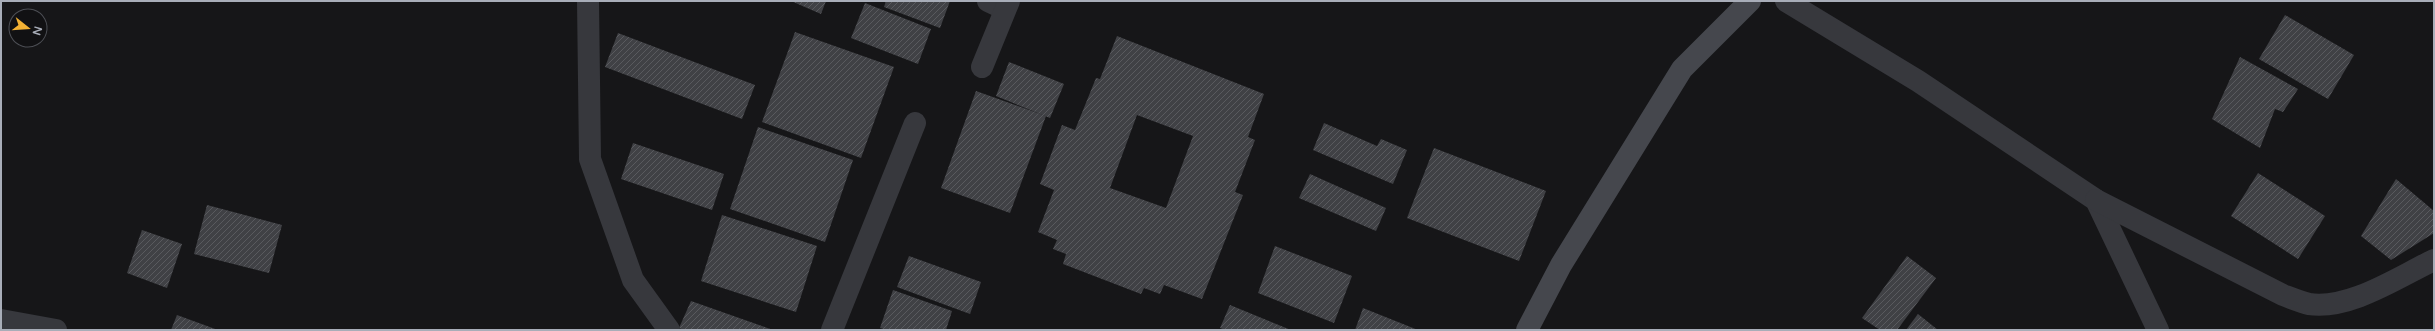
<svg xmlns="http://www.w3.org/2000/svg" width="2435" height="331" viewBox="0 0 2435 331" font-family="'Varela Round',sans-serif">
<defs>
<pattern id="building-hatch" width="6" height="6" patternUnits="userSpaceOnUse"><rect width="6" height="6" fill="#404145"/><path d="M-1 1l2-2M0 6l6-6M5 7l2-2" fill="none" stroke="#595a5e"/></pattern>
</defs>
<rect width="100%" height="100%" fill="#161618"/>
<!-- building -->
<g fill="url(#building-hatch)" fill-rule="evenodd">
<path d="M 791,1 L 826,1 L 821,14 Z"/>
<path d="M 886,1 L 950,1 L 940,28 L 884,7 Z"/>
<path d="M 865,3 L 931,29 L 918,64 L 851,38 Z"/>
<path d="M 2285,15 L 2354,55 L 2328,99 L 2259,59 Z"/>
<path d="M 795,32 L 894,67 L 861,158 L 762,122 Z"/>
<path d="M 618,33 L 755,85 L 742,119 L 605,67 Z"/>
<path d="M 1117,36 L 1264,94 L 1248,137 L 1255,140 L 1235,192 L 1243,195 L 1202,299 L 1164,285 L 1160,294 L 1144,288 L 1141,294 L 1063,264 L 1066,254 L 1053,249 L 1057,240 L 1038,232 L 1054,190 L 1040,184 L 1062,125 L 1075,130 L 1096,78 L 1100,79 ZM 1137,115 L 1193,136 L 1166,208 L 1110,188 Z"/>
<path d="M 2240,57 L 2298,89 L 2283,112 L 2275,109 L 2260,148 L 2212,119 Z"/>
<path d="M 1009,62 L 1064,84 L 1050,118 L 996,96 Z"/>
<path d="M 976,91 L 1046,116 L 1010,213 L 941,188 Z"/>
<path d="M 1324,123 L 1377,146 L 1381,139 L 1407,150 L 1393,184 L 1313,150 Z"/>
<path d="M 758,127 L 853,160 L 825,242 L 730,209 Z"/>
<path d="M 633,143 L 724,174 L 712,210 L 621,179 Z"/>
<path d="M 1434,148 L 1546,191 L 1519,261 L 1407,218 Z"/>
<path d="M 2258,173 L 2325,216 L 2298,259 L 2231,216 Z"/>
<path d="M 1310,174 L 1386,208 L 1376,231 L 1299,198 Z"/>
<path d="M 2396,179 L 2434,211 L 2434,233 L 2391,260 L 2361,236 Z"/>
<path d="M 207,205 L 282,225 L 269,273 L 194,254 Z"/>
<path d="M 722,215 L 817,246 L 796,312 L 701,281 Z"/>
<path d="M 142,230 L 182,244 L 167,288 L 127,273 Z"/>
<path d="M 1275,246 L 1352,276 L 1334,323 L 1258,293 Z"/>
<path d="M 909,256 L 981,282 L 970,314 L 897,287 Z"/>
<path d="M 1907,256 L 1936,278 L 1897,330 L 1880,330 L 1862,318 Z"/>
<path d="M 893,290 L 952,311 L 946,330 L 887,330 L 880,328 Z"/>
<path d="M 691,301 L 773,330 L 683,330 L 679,328 Z"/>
<path d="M 1230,305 L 1291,330 L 1225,330 L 1220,328 Z"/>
<path d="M 1363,308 L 1418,330 L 1355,330 Z"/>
<path d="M 1918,314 L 1938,330 L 1906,330 Z"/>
<path d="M 177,315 L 218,330 L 171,330 Z"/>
</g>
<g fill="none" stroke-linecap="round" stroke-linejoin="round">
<!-- street -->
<g stroke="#37383d" stroke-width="22">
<path d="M 588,1 L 590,159 L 633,280 L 669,330"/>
<path d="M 988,1 L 1005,9"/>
<path d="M 1786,1 L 1918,81 L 2096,200 L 2158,330"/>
<path d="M 982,67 L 1009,1"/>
<path d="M 2096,200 L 2283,295 C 2291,298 2301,302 2309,304 C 2350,310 2398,277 2434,260"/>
<path d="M 1,320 L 56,330"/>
<path d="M 832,330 L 915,123"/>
</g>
<!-- secondary -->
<path stroke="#45474d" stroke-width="22" d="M 1527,330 L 1561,265 L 1682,69 L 1750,1"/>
</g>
<!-- border -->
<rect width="2435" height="331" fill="none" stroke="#a8adb8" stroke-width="4"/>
<!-- north arrow -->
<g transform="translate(28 28) rotate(107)"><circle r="19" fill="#111113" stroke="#4d4f55"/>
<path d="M0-3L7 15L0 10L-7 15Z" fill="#f2b134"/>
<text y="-6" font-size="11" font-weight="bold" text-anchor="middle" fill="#a8adb8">N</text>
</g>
</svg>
